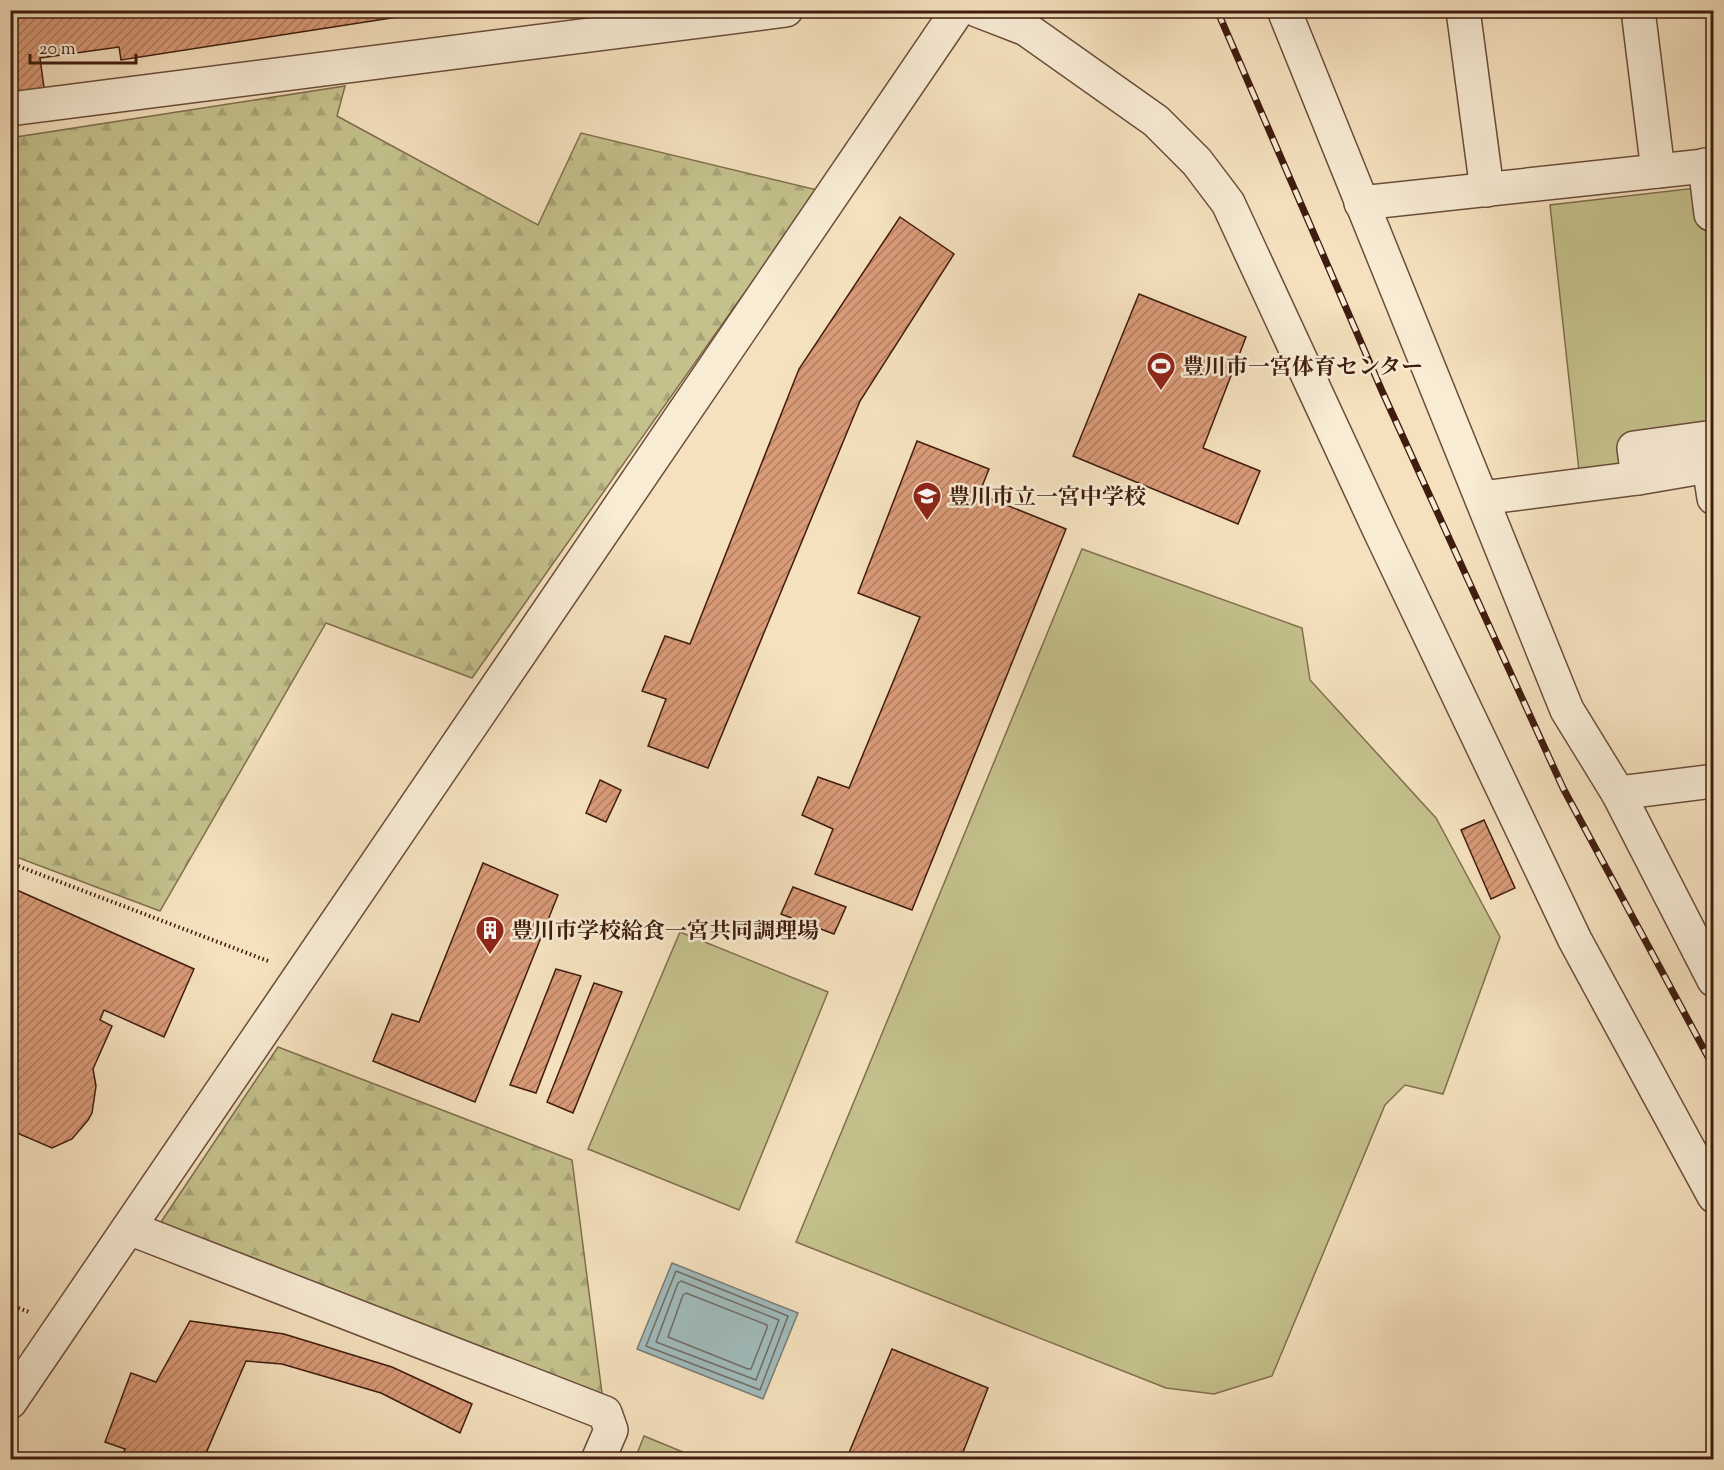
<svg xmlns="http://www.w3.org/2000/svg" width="1724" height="1470" viewBox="0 0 1724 1470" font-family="'Sorts Mill Goudy','Noto Serif JP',serif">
<defs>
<pattern id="forest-firs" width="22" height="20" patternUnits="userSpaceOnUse" patternTransform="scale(1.5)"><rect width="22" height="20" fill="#c4c18c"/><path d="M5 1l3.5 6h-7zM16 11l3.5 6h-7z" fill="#a9a578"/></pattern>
<pattern id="building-hatch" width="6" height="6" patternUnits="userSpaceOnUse" patternTransform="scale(1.5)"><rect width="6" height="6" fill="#d99a78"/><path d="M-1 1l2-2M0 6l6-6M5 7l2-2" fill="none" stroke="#b17d61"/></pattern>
</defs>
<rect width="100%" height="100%" fill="#f5e1be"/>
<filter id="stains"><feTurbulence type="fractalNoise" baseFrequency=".00333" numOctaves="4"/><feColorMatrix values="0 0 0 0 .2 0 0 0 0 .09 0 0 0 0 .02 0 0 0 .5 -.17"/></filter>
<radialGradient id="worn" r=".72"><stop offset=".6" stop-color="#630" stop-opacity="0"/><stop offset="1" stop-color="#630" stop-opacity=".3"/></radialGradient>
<!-- forest -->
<g fill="url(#forest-firs)" stroke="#826e4e" stroke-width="1.5">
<path d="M 345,86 L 337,116 L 538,225 L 581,133 L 817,190 L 472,678 L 326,623 L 160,911 L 11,855 L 10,138 Z"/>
<path d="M 278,1047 L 572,1160 L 603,1401 L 155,1231 Z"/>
</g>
<!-- park -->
<g fill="#c4c18c" stroke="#826e4e" stroke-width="1.5">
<path d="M 1713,186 L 1713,452 L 1579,471 L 1550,205 Z"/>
<path d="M 1082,549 L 1302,628 L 1310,680 L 1436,818 L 1500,937 L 1443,1094 L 1405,1085 L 1385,1105 L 1272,1376 L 1214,1394 L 1166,1388 L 796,1242 Z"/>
<path d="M 680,932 L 828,992 L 739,1210 L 588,1149 Z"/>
<path d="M 644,1436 L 700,1459 L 635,1459 Z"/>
</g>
<!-- water -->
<path fill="#a0bbbc" stroke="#797b77" stroke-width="1.5" d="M 672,1263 L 798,1313 L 763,1399 L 637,1349 Z"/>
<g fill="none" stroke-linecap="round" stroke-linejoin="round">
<!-- shore -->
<g stroke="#706c66" stroke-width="1.5">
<path d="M 676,1271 L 788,1316 L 760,1390 L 646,1346 Z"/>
<path d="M 681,1281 L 779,1320 L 756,1380 L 656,1342 L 678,1283 Z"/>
<path d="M 686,1293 L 767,1325 L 767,1328 L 751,1369 L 748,1369 L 668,1337 L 683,1295 Z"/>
</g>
</g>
<!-- building -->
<g fill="url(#building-hatch)" stroke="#3f1c0f" stroke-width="1.5">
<path d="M 10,10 L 443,10 L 121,60 L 119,47 L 40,58 L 45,95 L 10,99 Z"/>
<path d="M 900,217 L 954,254 L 860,401 L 708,768 L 648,746 L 666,699 L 642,691 L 665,636 L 690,644 L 799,369 Z"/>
<path d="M 1139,294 L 1246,337 L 1203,448 L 1260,471 L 1238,524 L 1073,456 Z"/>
<path d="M 917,441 L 989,469 L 979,494 L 1066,529 L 912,910 L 815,874 L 833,829 L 802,815 L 818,777 L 849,788 L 920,617 L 858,593 Z"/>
<path d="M 600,780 L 621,790 L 606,822 L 586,813 Z"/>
<path d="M 1484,820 L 1515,888 L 1491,899 L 1461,830 Z"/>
<path d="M 483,863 L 558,895 L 475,1102 L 373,1061 L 392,1014 L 419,1022 Z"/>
<path d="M 10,887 L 194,969 L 164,1037 L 104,1010 L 100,1020 L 112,1026 L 93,1069 L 96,1086 L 92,1113 L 88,1120 L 72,1139 L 52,1148 L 10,1130 Z"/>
<path d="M 793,887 L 846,907 L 834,934 L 781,914 Z"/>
<path d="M 556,969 L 581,976 L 536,1093 L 510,1085 Z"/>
<path d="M 594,983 L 622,992 L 573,1113 L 547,1102 Z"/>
<path d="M 190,1321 L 284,1334 L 392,1367 L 472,1404 L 460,1433 L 381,1393 L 282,1364 L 246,1361 L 203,1460 L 120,1460 L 125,1449 L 105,1442 L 131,1373 L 156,1382 Z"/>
<path d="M 892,1349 L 988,1388 L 960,1460 L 846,1460 Z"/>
</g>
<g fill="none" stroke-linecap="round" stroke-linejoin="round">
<!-- minor casing -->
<g stroke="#6c4d3b" stroke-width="36">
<g id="minor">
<path d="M 977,10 L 1026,29 L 1156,121 L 1197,162 L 1228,203 L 1380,531 L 1575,940 L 1714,1196"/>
<path d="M 1284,10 L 1567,710 L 1618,793 L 1714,980"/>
<path d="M 1463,10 L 1487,190"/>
<path d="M 1638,10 L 1658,171"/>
<path d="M 10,109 L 786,10"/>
<path d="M 1705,165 L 1711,214 L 1714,214"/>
<path d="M 1361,203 L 1714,165"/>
<path d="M 1709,465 L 1714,498"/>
<path d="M 1638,478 L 1634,448 L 1714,437"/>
<path d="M 1482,498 L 1638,478 L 1714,465"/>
<path d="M 1618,793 L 1714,781"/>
<path d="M 129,1228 L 605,1413 L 611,1430 L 598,1460"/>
<path d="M 10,1402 L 958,10"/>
</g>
</g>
<!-- path -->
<g stroke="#3f1c0f" stroke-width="4" stroke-dasharray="1.5 3" stroke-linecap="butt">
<path d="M 10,863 L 268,961"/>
<path d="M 10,1305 L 29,1312"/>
</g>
<!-- minor -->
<use href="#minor" stroke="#f8ecd5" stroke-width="33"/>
<!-- rail casing -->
<g stroke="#3f1c0f" stroke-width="7">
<path id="rail" d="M 1217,10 L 1382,391 L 1563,788 L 1714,1068"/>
</g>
<!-- rail -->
<use href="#rail" stroke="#f8ecd5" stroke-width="4.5" stroke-dasharray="14" stroke-linecap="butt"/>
</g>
<!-- icons -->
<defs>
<g id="stadium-pin" transform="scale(1.5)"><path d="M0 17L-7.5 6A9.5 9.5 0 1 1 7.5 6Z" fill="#8f2418" stroke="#f8ecd5"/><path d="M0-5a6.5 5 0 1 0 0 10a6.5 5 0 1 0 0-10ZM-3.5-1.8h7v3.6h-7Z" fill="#fff"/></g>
<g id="school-pin" transform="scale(1.5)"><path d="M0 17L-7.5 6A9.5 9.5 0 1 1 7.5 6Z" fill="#8f2418" stroke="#f8ecd5"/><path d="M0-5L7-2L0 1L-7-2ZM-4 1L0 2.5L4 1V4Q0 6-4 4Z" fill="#fff"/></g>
<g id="building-pin" transform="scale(1.5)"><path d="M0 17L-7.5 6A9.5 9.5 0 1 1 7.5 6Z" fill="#8f2418" stroke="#f8ecd5"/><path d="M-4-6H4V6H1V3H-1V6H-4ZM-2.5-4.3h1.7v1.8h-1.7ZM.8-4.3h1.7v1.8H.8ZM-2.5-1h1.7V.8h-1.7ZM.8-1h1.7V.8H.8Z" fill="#fff"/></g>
</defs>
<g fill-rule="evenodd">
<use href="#stadium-pin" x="1161" y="366"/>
<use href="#school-pin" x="927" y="496"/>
<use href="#building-pin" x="490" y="930"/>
</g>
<g text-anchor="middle" stroke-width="5" stroke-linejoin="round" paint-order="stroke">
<!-- poi labels -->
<g font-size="22" font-weight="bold" fill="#3f1c0f" stroke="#f8ecd5" text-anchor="start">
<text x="1182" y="374">豊川市一宮体育センター</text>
<text x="948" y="504">豊川市立一宮中学校</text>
<text x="511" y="938">豊川市学校給食一宮共同調理場</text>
</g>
</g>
<!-- margin -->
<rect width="1724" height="1470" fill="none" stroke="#f5e1be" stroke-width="36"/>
<rect x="12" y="12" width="1700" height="1446" fill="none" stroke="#3f1c0f" stroke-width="3"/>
<rect x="18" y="18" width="1688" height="1434" fill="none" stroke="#3f1c0f" stroke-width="1.5"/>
<!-- scale -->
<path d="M30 54v9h106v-9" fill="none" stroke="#3f1c0f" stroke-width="3"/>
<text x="39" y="54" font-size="18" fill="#3f1c0f" stroke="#f8ecd5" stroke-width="4.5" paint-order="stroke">20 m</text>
<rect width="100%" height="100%" filter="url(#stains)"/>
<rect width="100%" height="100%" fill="url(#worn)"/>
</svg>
